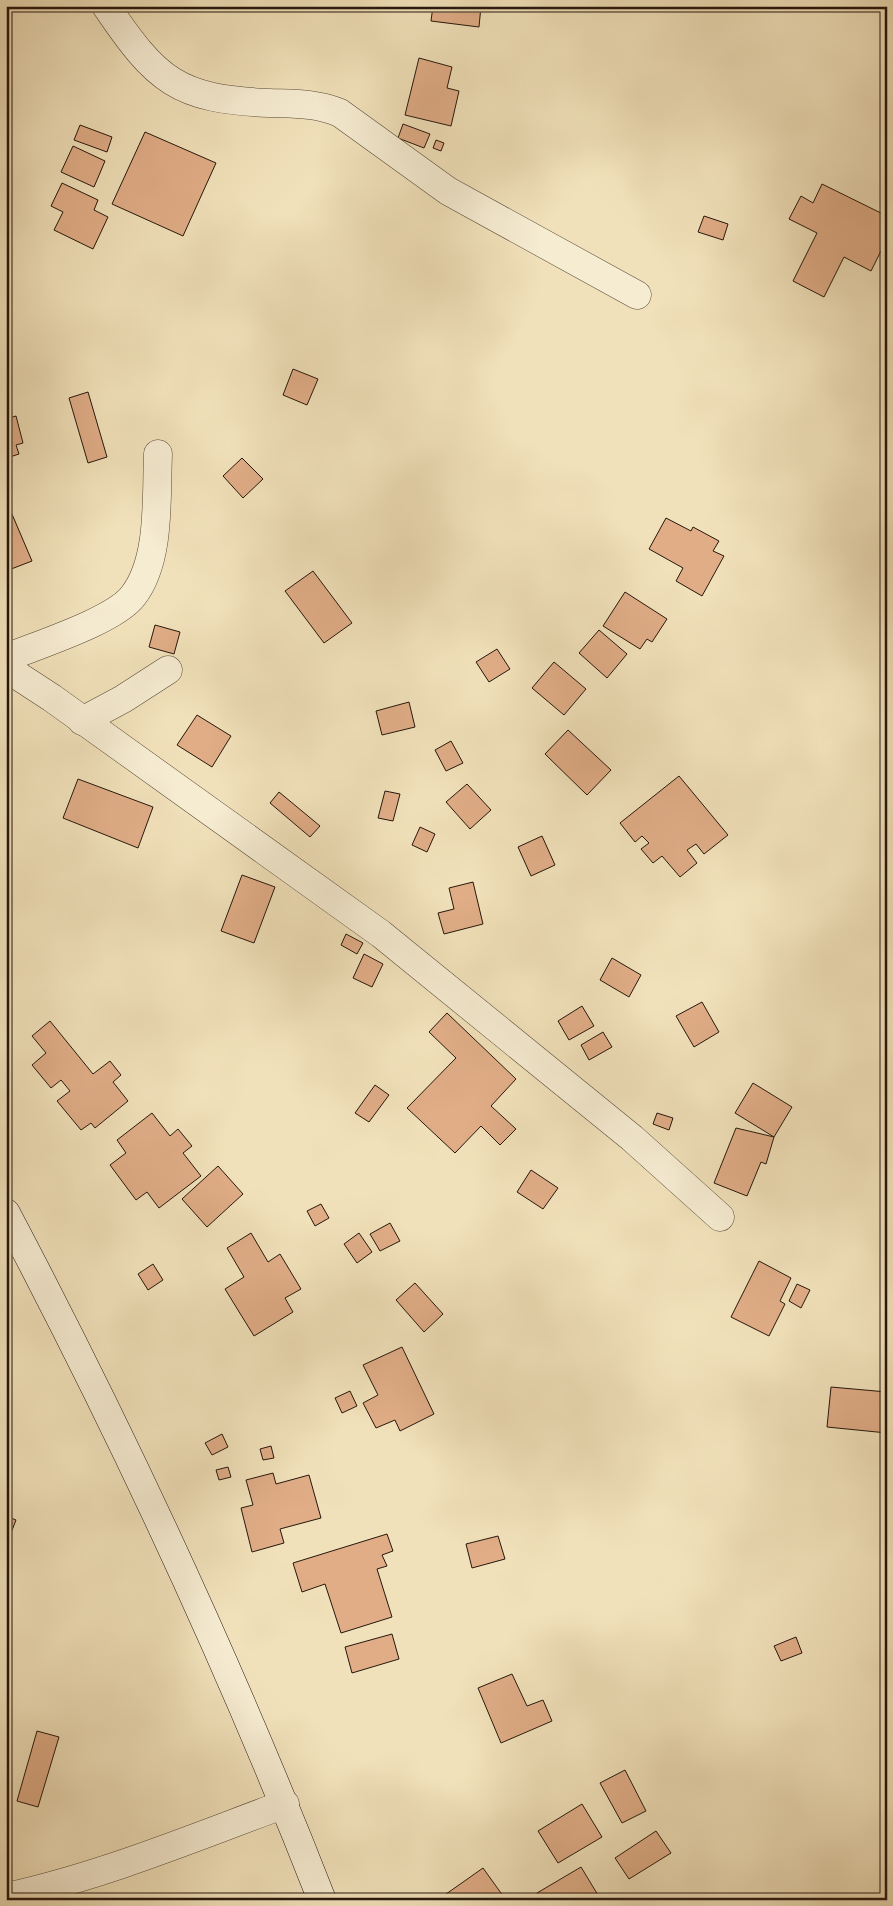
<svg xmlns="http://www.w3.org/2000/svg" width="893" height="1906" viewBox="0 0 893 1906" font-family="'IM FELL DW Pica',serif">
<rect width="100%" height="100%" fill="#f1e1ba"/>
<filter id="stains"><feTurbulence type="fractalNoise" baseFrequency=".004" numOctaves="4"/><feColorMatrix values="0 0 0 0 .2 0 0 0 0 .09 0 0 0 0 .02 0 0 0 .5 -.17"/></filter>
<radialGradient id="worn" r=".72"><stop offset=".6" stop-color="#630" stop-opacity="0"/><stop offset="1" stop-color="#630" stop-opacity=".3"/></radialGradient>
<!-- building -->
<g fill="#e0ad87" stroke="#25170c">
<path d="M 433,6 L 481,6 L 479,27 L 431,21 Z"/>
<path d="M 419,58 L 452,67 L 447,88 L 459,91 L 451,126 L 405,115 Z"/>
<path d="M 403,124 L 430,134 L 424,148 L 398,138 Z"/>
<path d="M 80,125 L 112,137 L 107,152 L 74,140 Z"/>
<path d="M 145,132 L 216,163 L 183,236 L 112,204 Z"/>
<path d="M 436,140 L 444,143 L 441,151 L 433,148 Z"/>
<path d="M 73,146 L 105,161 L 94,187 L 61,172 Z"/>
<path d="M 62,183 L 98,200 L 94,210 L 108,217 L 93,249 L 54,230 L 63,212 L 51,206 Z"/>
<path d="M 822,184 L 887,216 L 887,239 L 871,271 L 844,257 L 824,297 L 793,281 L 817,233 L 789,219 L 801,196 L 813,203 Z"/>
<path d="M 704,216 L 728,224 L 723,240 L 698,232 Z"/>
<path d="M 293,369 L 318,379 L 307,405 L 283,395 Z"/>
<path d="M 88,392 L 107,457 L 88,463 L 69,398 Z"/>
<path d="M 16,416 L 23,443 L 16,445 L 19,454 L 10,457 L 12,462 L 7,464 L 10,473 L 6,474 L 6,419 Z"/>
<path d="M 242,458 L 263,479 L 243,498 L 223,476 Z"/>
<path d="M 6,500 L 32,561 L 6,571 Z"/>
<path d="M 666,518 L 691,531 L 693,527 L 719,541 L 713,551 L 724,556 L 702,596 L 676,581 L 683,568 L 649,549 Z"/>
<path d="M 313,571 L 352,623 L 324,643 L 285,591 Z"/>
<path d="M 625,592 L 667,619 L 652,642 L 647,639 L 640,649 L 603,626 Z"/>
<path d="M 155,625 L 180,632 L 174,654 L 149,647 Z"/>
<path d="M 599,630 L 627,654 L 607,678 L 579,653 Z"/>
<path d="M 497,649 L 510,669 L 489,682 L 476,662 Z"/>
<path d="M 554,662 L 586,689 L 564,715 L 532,688 Z"/>
<path d="M 409,702 L 415,727 L 382,735 L 376,711 Z"/>
<path d="M 197,715 L 231,736 L 212,767 L 177,745 Z"/>
<path d="M 568,730 L 611,770 L 587,795 L 545,754 Z"/>
<path d="M 451,741 L 463,763 L 446,771 L 435,750 Z"/>
<path d="M 679,776 L 728,835 L 704,854 L 696,844 L 687,850 L 697,863 L 680,877 L 662,856 L 653,863 L 641,849 L 649,843 L 642,836 L 635,842 L 620,823 Z"/>
<path d="M 78,779 L 153,807 L 138,848 L 63,818 Z"/>
<path d="M 467,784 L 491,810 L 470,829 L 446,802 Z"/>
<path d="M 385,791 L 400,794 L 393,821 L 378,818 Z"/>
<path d="M 279,792 L 320,826 L 310,837 L 270,803 Z"/>
<path d="M 420,827 L 435,834 L 427,852 L 412,845 Z"/>
<path d="M 542,836 L 555,865 L 531,876 L 518,847 Z"/>
<path d="M 242,875 L 275,887 L 254,943 L 221,931 Z"/>
<path d="M 473,882 L 483,924 L 444,934 L 438,913 L 454,909 L 449,888 Z"/>
<path d="M 346,934 L 363,943 L 357,954 L 341,945 Z"/>
<path d="M 364,954 L 383,964 L 372,987 L 353,978 Z"/>
<path d="M 612,958 L 641,975 L 629,997 L 600,980 Z"/>
<path d="M 702,1002 L 719,1032 L 694,1047 L 676,1016 Z"/>
<path d="M 582,1006 L 594,1026 L 569,1040 L 558,1021 Z"/>
<path d="M 447,1013 L 516,1079 L 491,1106 L 516,1129 L 500,1145 L 481,1126 L 455,1153 L 407,1108 L 456,1058 L 429,1032 Z"/>
<path d="M 50,1021 L 93,1074 L 110,1061 L 121,1075 L 113,1082 L 128,1101 L 95,1128 L 91,1123 L 81,1130 L 57,1101 L 70,1091 L 61,1080 L 51,1088 L 32,1065 L 46,1053 L 32,1036 Z"/>
<path d="M 603,1032 L 612,1047 L 589,1060 L 581,1045 Z"/>
<path d="M 753,1083 L 792,1107 L 774,1137 L 735,1113 Z"/>
<path d="M 375,1085 L 389,1095 L 369,1122 L 355,1113 Z"/>
<path d="M 152,1113 L 170,1136 L 178,1129 L 192,1146 L 183,1153 L 201,1176 L 159,1208 L 147,1192 L 136,1200 L 110,1165 L 126,1153 L 117,1140 Z"/>
<path d="M 657,1113 L 673,1118 L 669,1130 L 653,1124 Z"/>
<path d="M 736,1128 L 774,1137 L 766,1164 L 761,1162 L 747,1196 L 714,1183 Z"/>
<path d="M 218,1166 L 243,1194 L 207,1227 L 182,1199 Z"/>
<path d="M 531,1170 L 558,1188 L 543,1209 L 517,1192 Z"/>
<path d="M 321,1204 L 329,1218 L 315,1226 L 307,1211 Z"/>
<path d="M 390,1223 L 400,1241 L 380,1251 L 370,1234 Z"/>
<path d="M 251,1233 L 268,1262 L 280,1254 L 301,1289 L 285,1298 L 293,1312 L 254,1336 L 225,1289 L 244,1277 L 227,1248 Z"/>
<path d="M 359,1233 L 372,1252 L 357,1263 L 344,1244 Z"/>
<path d="M 759,1261 L 791,1278 L 780,1301 L 785,1304 L 769,1336 L 731,1317 Z"/>
<path d="M 153,1264 L 163,1280 L 148,1290 L 138,1274 Z"/>
<path d="M 415,1283 L 443,1314 L 424,1332 L 396,1300 Z"/>
<path d="M 797,1284 L 810,1290 L 801,1308 L 789,1301 Z"/>
<path d="M 402,1347 L 434,1414 L 400,1431 L 395,1420 L 376,1428 L 363,1403 L 378,1395 L 363,1365 Z"/>
<path d="M 831,1387 L 887,1392 L 887,1433 L 827,1427 Z"/>
<path d="M 350,1391 L 357,1406 L 342,1413 L 335,1398 Z"/>
<path d="M 222,1434 L 228,1447 L 212,1455 L 205,1443 Z"/>
<path d="M 271,1446 L 274,1458 L 263,1460 L 260,1449 Z"/>
<path d="M 228,1467 L 231,1477 L 219,1480 L 216,1470 Z"/>
<path d="M 273,1473 L 276,1484 L 309,1475 L 321,1518 L 280,1529 L 284,1543 L 252,1552 L 241,1508 L 253,1505 L 246,1480 Z"/>
<path d="M 6,1516 L 16,1520 L 6,1546 Z"/>
<path d="M 387,1534 L 393,1551 L 382,1555 L 387,1566 L 377,1569 L 392,1617 L 341,1633 L 325,1584 L 302,1592 L 293,1563 Z"/>
<path d="M 498,1536 L 505,1559 L 472,1568 L 466,1544 Z"/>
<path d="M 392,1634 L 399,1659 L 352,1673 L 345,1647 Z"/>
<path d="M 796,1637 L 802,1653 L 781,1661 L 774,1646 Z"/>
<path d="M 512,1674 L 527,1706 L 543,1700 L 552,1721 L 501,1743 L 478,1688 Z"/>
<path d="M 37,1731 L 59,1737 L 38,1807 L 17,1801 Z"/>
<path d="M 625,1770 L 646,1811 L 622,1823 L 600,1783 Z"/>
<path d="M 582,1804 L 602,1837 L 558,1863 L 538,1831 Z"/>
<path d="M 656,1831 L 671,1853 L 629,1879 L 615,1858 Z"/>
<path d="M 581,1867 L 601,1900 L 541,1900 L 537,1893 Z"/>
<path d="M 483,1868 L 506,1900 L 439,1899 Z"/>
</g>
<g fill="none" stroke-linecap="round" stroke-linejoin="round">
<!-- minor casing -->
<g stroke="#584a38" stroke-width="29">
<g id="minor">
<path d="M 106,6 C 157,81 177,99 269,103 C 294,104 316,103 340,113 L 448,191 L 637,295"/>
<path d="M 6,658 C 37,645 114,621 133,596 C 161,560 156,498 158,454"/>
<path d="M 6,668 L 52,698 L 381,934 L 632,1138 L 720,1217"/>
<path d="M 82,721 L 123,699 L 168,670"/>
<path d="M 6,1897 C 102,1876 193,1838 285,1804"/>
</g>
</g>
<!-- secondary casing -->
<g stroke="#25170c" stroke-width="29">
<path id="secondary" d="M 6,1213 C 123,1435 231,1667 322,1900"/>
</g>
<!-- minor -->
<use href="#minor" stroke="#f6ecd2" stroke-width="28"/>
<!-- secondary -->
<use href="#secondary" stroke="#f6ecd2" stroke-width="28"/>
</g>
<!-- margin -->
<rect width="893" height="1906" fill="none" stroke="#f1e1ba" stroke-width="25"/>
<rect x="8" y="8" width="878" height="1891" fill="none" stroke="#25170c" stroke-width="2.5"/>
<rect x="12" y="12" width="868" height="1881" fill="none" stroke="#25170c"/>
<rect width="100%" height="100%" filter="url(#stains)"/>
<rect width="100%" height="100%" fill="url(#worn)"/>
</svg>
